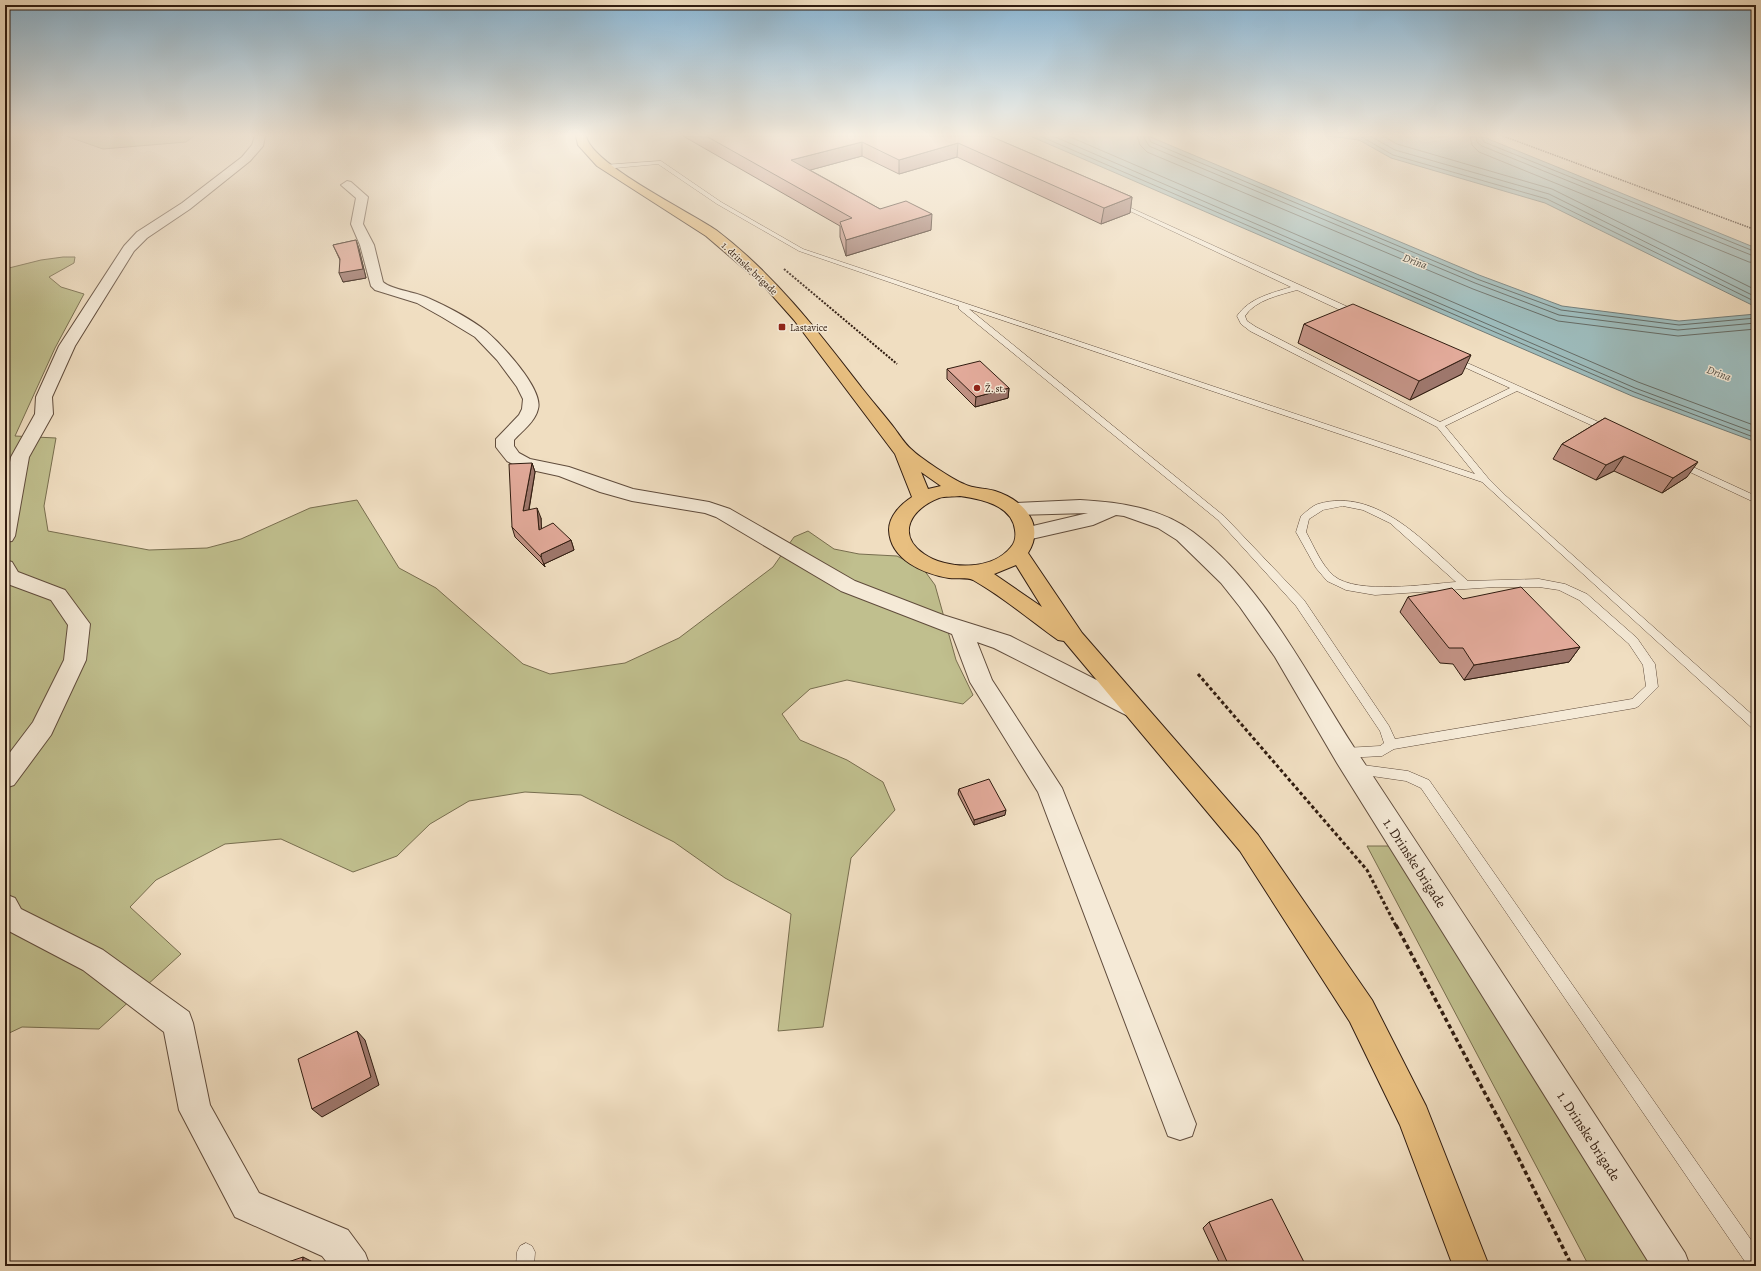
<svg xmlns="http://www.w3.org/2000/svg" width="1761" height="1271" viewBox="0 0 1761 1271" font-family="Alegreya,serif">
<rect width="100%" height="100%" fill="#f0dec1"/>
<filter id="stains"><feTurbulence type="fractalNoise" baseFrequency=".005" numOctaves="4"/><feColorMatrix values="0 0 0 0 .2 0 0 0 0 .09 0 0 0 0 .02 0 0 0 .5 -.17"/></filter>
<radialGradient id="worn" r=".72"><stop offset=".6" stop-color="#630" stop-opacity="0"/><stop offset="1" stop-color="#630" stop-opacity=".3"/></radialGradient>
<!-- green -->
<g fill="#c0bf8e" stroke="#786e4f">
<path d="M 66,136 L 194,136 L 186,142 L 103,149 Z"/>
<path d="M 63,257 L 75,257 L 74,263 L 49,277 L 61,287 L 84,294 L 55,348 L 15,436 L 56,438 L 44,506 L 48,531 L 149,550 L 207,548 L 241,539 L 310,508 L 357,500 L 399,568 L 436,588 L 523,664 L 550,674 L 625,663 L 679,638 L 773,567 L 794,537 L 808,531 L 834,549 L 859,554 L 897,556 L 924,570 L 935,585 L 956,660 L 973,695 L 963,704 L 847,680 L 810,689 L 782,714 L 800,740 L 847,760 L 883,782 L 895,810 L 851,858 L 823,1027 L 778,1031 L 791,914 L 725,878 L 674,842 L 581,795 L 525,792 L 469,801 L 430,824 L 397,856 L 353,872 L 281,839 L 225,844 L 156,880 L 130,907 L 181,954 L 99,1029 L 22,1027 L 5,1035 L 5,269 L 41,260 Z"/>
<path d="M 1367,846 L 1393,846 L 1656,1266 L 1589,1266 Z"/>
</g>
<!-- water -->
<g fill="#9dbbbb" stroke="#717b77">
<path d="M 1030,136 L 1148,136 L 1479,275 L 1562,306 L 1679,321 L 1756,314 L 1756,442 L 1632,396 Z"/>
<path d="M 1328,136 L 1481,136 L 1756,248 L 1756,307 L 1545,203 L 1391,158 L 1359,140 Z"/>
</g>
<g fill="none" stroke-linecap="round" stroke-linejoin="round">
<!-- shore -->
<g stroke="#666c66" stroke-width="1">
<path d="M 1040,136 L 1634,392 L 1756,438"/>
<path d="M 1053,136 L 1635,388 L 1756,433"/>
<path d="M 1068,136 L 1638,382 L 1756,426"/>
<path d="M 1137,136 L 1140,145 L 1147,152 L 1473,289 L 1558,321 L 1678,336 L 1756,329"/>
<path d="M 1143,136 L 1149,146 L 1475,283 L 1559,315 L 1678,330 L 1756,323"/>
<path d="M 1148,136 L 1151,142 L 1477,279 L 1561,310 L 1679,325 L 1756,318"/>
<path d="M 1360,136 L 1393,155 L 1547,199 L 1756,302"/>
<path d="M 1370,136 L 1395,150 L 1549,194 L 1756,297"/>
<path d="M 1383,136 L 1397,144 L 1552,189 L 1756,290"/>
<path d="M 1470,136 L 1472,145 L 1479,152 L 1749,262 L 1756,263"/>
<path d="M 1476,136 L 1477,142 L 1482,146 L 1756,257"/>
<path d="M 1481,136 L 1484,142 L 1756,252"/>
</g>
<!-- service casing -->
<g stroke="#604c3c" stroke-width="1">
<g id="service">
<path d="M 661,161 L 721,202 L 803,249 L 1475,474 L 1437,427 L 1250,331 L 1241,324 L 1237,316 C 1249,298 1272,293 1291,287 L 1115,204 L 1120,203 L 1359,312 L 1359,316 L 1353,316 L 1297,290 C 1280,295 1255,300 1245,316 L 1247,321 L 1256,327 L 1440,422 L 1510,388 L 1451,361 L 1450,359 L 1454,357 L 1612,428 L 1612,432 L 1606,432 L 1517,391 L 1445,426 L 1488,478 L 1506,496 L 1756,718 L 1756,730 L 1752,728 L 1482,482 L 969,309 L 1224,516 L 1304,600 L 1389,726 L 1395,739 L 1632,699 L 1646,686 L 1643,665 L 1629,644 L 1579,600 L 1559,590 L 1539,587 L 1495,587 L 1375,595 L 1346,590 L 1327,581 L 1316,568 L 1296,532 L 1301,516 C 1306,512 1312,506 1318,504 C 1378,486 1428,546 1468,581 L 1539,579 L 1565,584 L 1587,594 L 1637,638 L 1655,664 L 1658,687 L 1639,706 L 1635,708 L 1394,749 L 1382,756 L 1345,758 L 1341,756 L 1339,753 L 1341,750 L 1345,748 L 1380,746 L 1384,743 L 1380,731 L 1296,606 L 1218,520 L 959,309 L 959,306 L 799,251 L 717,204 L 658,164 L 604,169 L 601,167 L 604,165 ZM 1343,506 L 1363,510 L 1390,523 L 1456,582 C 1427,584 1357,595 1334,576 C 1321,565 1314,546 1306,532 L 1309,519 L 1323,510 Z"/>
<path d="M 1680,461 L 1756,496 L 1756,503 L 1677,466 L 1675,464 Z"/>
<path d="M 1355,764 L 1408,771 L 1429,780 L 1756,1247 L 1756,1266 L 1748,1266 L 1421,788 L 1406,781 L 1351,773 L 1349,769 L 1351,765 Z"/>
<path d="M 526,1243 L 532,1246 L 535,1252 L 534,1266 L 516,1266 L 517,1252 L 520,1246 Z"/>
</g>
</g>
<!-- minor casing -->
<g stroke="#604c3c" stroke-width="2">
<g id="minor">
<path d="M 255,136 L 265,136 L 263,146 L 250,161 L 190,209 L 147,238 L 134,251 L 75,346 L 52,397 L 53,414 L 29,457 L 15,536 L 12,541 L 5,542 L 5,487 L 11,457 L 35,414 L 36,397 L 59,346 L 124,246 L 137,232 L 182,203 L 242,157 L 252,145 Z"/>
<path d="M 347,181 L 351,182 L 368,197 L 363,224 L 374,245 L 383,282 C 392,290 416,292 428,298 C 446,306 471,319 486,331 C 501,344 544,389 538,409 C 535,422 522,431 514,440 L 514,446 L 519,453 L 530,459 L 569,467 L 633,489 L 709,502 L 730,509 L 855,581 L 943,615 L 1010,636 L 1142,703 L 1146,709 L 1142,715 L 1134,718 L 1126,715 L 994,648 L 977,642 L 992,680 L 1062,788 L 1196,1124 L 1192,1136 L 1180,1140 L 1168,1136 L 1038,792 L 970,682 L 952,634 L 841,591 L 716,517 L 705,513 L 632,501 L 600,492 L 559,476 L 518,467 L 507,461 L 499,451 L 496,447 L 496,439 L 519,415 L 522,409 L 523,399 L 517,387 L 497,360 L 475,337 L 442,317 L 417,303 L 375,290 L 371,286 L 360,245 L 351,224 L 356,198 L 341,185 Z"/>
<path d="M 1080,500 C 1119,502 1161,508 1193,532 C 1264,585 1309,679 1357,752 C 1467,918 1576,1086 1685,1253 L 1690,1266 L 1651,1266 L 1337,763 L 1275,657 L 1240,607 L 1221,583 L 1177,540 L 1158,528 L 1124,516 L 1116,515 L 1093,525 L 1027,540 L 1020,539 L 1017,534 L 1020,529 L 1088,513 L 1014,515 L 1007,513 L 1004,509 L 1007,505 L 1014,503 Z"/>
<path d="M 5,560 L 12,562 L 18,572 L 65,590 L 90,624 L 86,660 L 51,735 L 14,785 L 5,788 L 5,759 L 33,722 L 64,660 L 68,625 L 51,600 L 5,583 Z"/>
<path d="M 5,894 L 15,898 L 21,909 L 103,950 L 189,1012 L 193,1023 L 210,1105 L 259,1193 L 348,1230 L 365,1253 L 370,1266 L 330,1266 L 322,1256 L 235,1217 L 179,1110 L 164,1032 L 83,970 L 5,929 Z"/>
</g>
</g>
<!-- primary casing -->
<g stroke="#301c10" stroke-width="2">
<path id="primary" d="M 576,136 L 586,136 C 591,164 690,212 716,230 C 774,274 817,330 861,387 C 872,401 884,415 895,429 C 900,436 905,444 911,449 C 920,458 952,479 964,484 C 973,489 986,488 995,491 C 1023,500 1046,524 1028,553 L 1082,633 L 1258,835 L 1372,1000 L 1426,1106 L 1489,1266 L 1453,1266 L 1400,1125 L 1350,1022 L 1240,851 L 1064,641 L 1058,640 C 1030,620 1003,597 973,580 C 967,577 956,579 949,578 C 924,574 890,560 889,530 C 889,516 901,504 912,497 L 895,454 L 794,320 L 761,283 L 706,236 L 597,166 L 578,145 ZM 921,472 L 941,486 L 928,489 ZM 960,496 C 981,499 1012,505 1015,530 C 1016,536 1015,543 1011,547 C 992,571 947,570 924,554 C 895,534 912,508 939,498 C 945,496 953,497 960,496 ZM 1016,565 L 1042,607 L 994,574 Z"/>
</g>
<!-- path-far3 -->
<path stroke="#301c10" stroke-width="1.5" stroke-dasharray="1.5 1" stroke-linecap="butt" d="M 1503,136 L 1756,230"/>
<!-- path-far2 -->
<path stroke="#301c10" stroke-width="2" stroke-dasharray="2 1.5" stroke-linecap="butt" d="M 784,269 L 897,364"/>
<!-- path-far1 -->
<path stroke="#301c10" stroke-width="3" stroke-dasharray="3.5 2.5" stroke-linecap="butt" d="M 1198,674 L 1367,870 L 1396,926"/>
<!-- path -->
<path stroke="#301c10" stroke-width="3.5" stroke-dasharray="4.5 3" stroke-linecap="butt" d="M 1396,925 L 1506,1133 L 1572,1266"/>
<!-- service -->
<use href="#service" fill="#f5ead7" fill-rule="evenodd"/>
<!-- minor -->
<use href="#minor" fill="#f5ead7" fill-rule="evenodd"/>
<!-- primary -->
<use href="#primary" fill="#e8bf80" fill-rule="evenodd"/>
</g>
<!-- wall -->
<g fill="#c29284" stroke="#301c10">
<path d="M 683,136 L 990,136 L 1132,197 L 1130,213 L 1101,224 L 957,157 L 899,174 L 862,156 L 810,170 L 880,209 L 931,230 L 846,256 L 840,237 L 840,226 Z"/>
<path d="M 356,240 L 359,249 L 366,278 L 343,282 L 340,260 L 333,245 Z"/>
<path d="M 1304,324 L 1462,374 L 1410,400 L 1298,343 Z"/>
<path d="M 947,369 L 1009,388 L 1008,398 L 975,407 L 947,379 Z"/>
<path d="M 1605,418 L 1687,477 L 1662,493 L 1614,471 L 1596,480 L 1553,459 L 1562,444 Z"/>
<path d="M 532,463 L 535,472 L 529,510 L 541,518 L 541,529 L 571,540 L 574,550 L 544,564 L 545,567 L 515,537 L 512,527 Z"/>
<path d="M 1408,597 L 1463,599 L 1580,647 L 1569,662 L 1464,680 L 1453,664 L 1440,663 L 1400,612 Z"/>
<path d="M 959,789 L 1005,815 L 974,825 L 958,794 Z"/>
<path d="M 1209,1222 L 1306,1266 L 1221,1266 L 1203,1228 Z"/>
</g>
<!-- shaded-wall -->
<g fill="#9e776c" stroke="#301c10">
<path d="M 862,142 L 862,156 L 792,175 L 791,160 Z"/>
<path d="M 958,143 L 957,157 L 899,174 L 899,160 Z"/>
<path d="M 1132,197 L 1130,213 L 1101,224 L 1104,208 Z"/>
<path d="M 932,214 L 931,230 L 846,256 L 846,240 Z"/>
<path d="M 356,240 L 359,249 L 366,278 L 343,282 L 339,273 Z"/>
<path d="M 1471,355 L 1462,374 L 1410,400 L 1419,381 Z"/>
<path d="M 1009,388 L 1008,398 L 975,407 L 976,397 Z"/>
<path d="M 1624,456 L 1614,471 L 1596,480 L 1606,465 Z"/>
<path d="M 1698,462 L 1687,477 L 1662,493 L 1673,478 Z"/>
<path d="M 532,463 L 535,472 L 527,520 L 523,511 Z"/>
<path d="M 537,508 L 541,518 L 542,539 L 539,530 Z"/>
<path d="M 571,540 L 574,550 L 544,564 L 545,567 L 541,557 L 541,554 Z"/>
<path d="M 1580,647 L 1569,662 L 1464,680 L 1474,665 Z"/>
<path d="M 1006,810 L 1005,815 L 974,825 L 974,820 Z"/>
<path d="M 357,1031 L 365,1040 L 379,1085 L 322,1117 L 312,1109 Z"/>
<path d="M 303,1257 L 313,1262 L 313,1266 L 302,1266 Z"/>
</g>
<!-- building -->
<g fill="#e2aa9a" stroke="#301c10">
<path d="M 706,136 L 990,136 L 1132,197 L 1104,208 L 958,143 L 899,160 L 862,142 L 791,160 L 880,209 L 906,201 L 932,214 L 846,240 L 840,222 L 852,218 Z"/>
<path d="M 356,240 L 363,269 L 339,273 L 340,259 L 333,245 Z"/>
<path d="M 1353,304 L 1471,355 L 1419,381 L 1304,324 Z"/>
<path d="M 980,361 L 1009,388 L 976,397 L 947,369 Z"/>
<path d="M 1605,418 L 1698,462 L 1673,478 L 1624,456 L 1606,465 L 1562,444 Z"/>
<path d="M 532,463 L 523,511 L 537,508 L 539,530 L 553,523 L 571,540 L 541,554 L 541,557 L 512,527 L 509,464 Z"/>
<path d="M 1521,587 L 1580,647 L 1474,665 L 1463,648 L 1449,648 L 1408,597 L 1452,588 L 1463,599 Z"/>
<path d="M 989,779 L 1006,810 L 974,820 L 959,789 Z"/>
<path d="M 357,1031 L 371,1077 L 312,1109 L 298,1059 Z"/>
<path d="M 1272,1199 L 1306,1266 L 1229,1266 L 1209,1222 Z"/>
<path d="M 303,1257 L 302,1266 L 276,1266 Z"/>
</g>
<!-- sky -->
<linearGradient id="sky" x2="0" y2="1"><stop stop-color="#8ab7d6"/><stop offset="0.43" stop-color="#f8f0e3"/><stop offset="1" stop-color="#f8f0e3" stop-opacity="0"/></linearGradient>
<rect width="1761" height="314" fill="url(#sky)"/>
<!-- markers -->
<g fill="#8f2418" stroke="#f5ead7" stroke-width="1.5">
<rect x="778" y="323" width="8" height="8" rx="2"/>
<circle cx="977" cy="388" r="4"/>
</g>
<g text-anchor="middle" stroke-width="3" stroke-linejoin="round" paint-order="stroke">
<!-- far-street labels -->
<g font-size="10" fill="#301c10" stroke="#f5ead7">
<text transform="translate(750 268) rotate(43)" y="4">1. drinske brigade</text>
</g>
<!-- far-poi labels -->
<g font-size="10" fill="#301c10" stroke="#f5ead7" text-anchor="start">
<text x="790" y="331">Lastavice</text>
<text x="985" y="392">Ž. st.</text>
</g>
<!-- far-water labels -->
<g font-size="11" font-style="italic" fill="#514c43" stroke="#f5ead7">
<text transform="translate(1415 261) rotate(20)" y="4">Drina</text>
<text transform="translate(1719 373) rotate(20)" y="4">Drina</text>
</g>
<!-- near-street labels -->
<g font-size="14" fill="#301c10" stroke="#f5ead7">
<text transform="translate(1415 863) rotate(57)" y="5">1. Drinske brigade</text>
<text transform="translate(1589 1136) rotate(57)" y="5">1. Drinske brigade</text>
</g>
</g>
<!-- margin -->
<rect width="1761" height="1271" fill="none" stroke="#f0dec1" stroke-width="20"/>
<rect x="6" y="6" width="1749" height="1259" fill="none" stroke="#301c10" stroke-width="2"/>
<rect x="10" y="10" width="1741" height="1251" fill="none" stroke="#301c10"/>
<rect width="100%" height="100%" filter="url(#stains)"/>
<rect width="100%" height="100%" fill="url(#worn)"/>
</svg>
